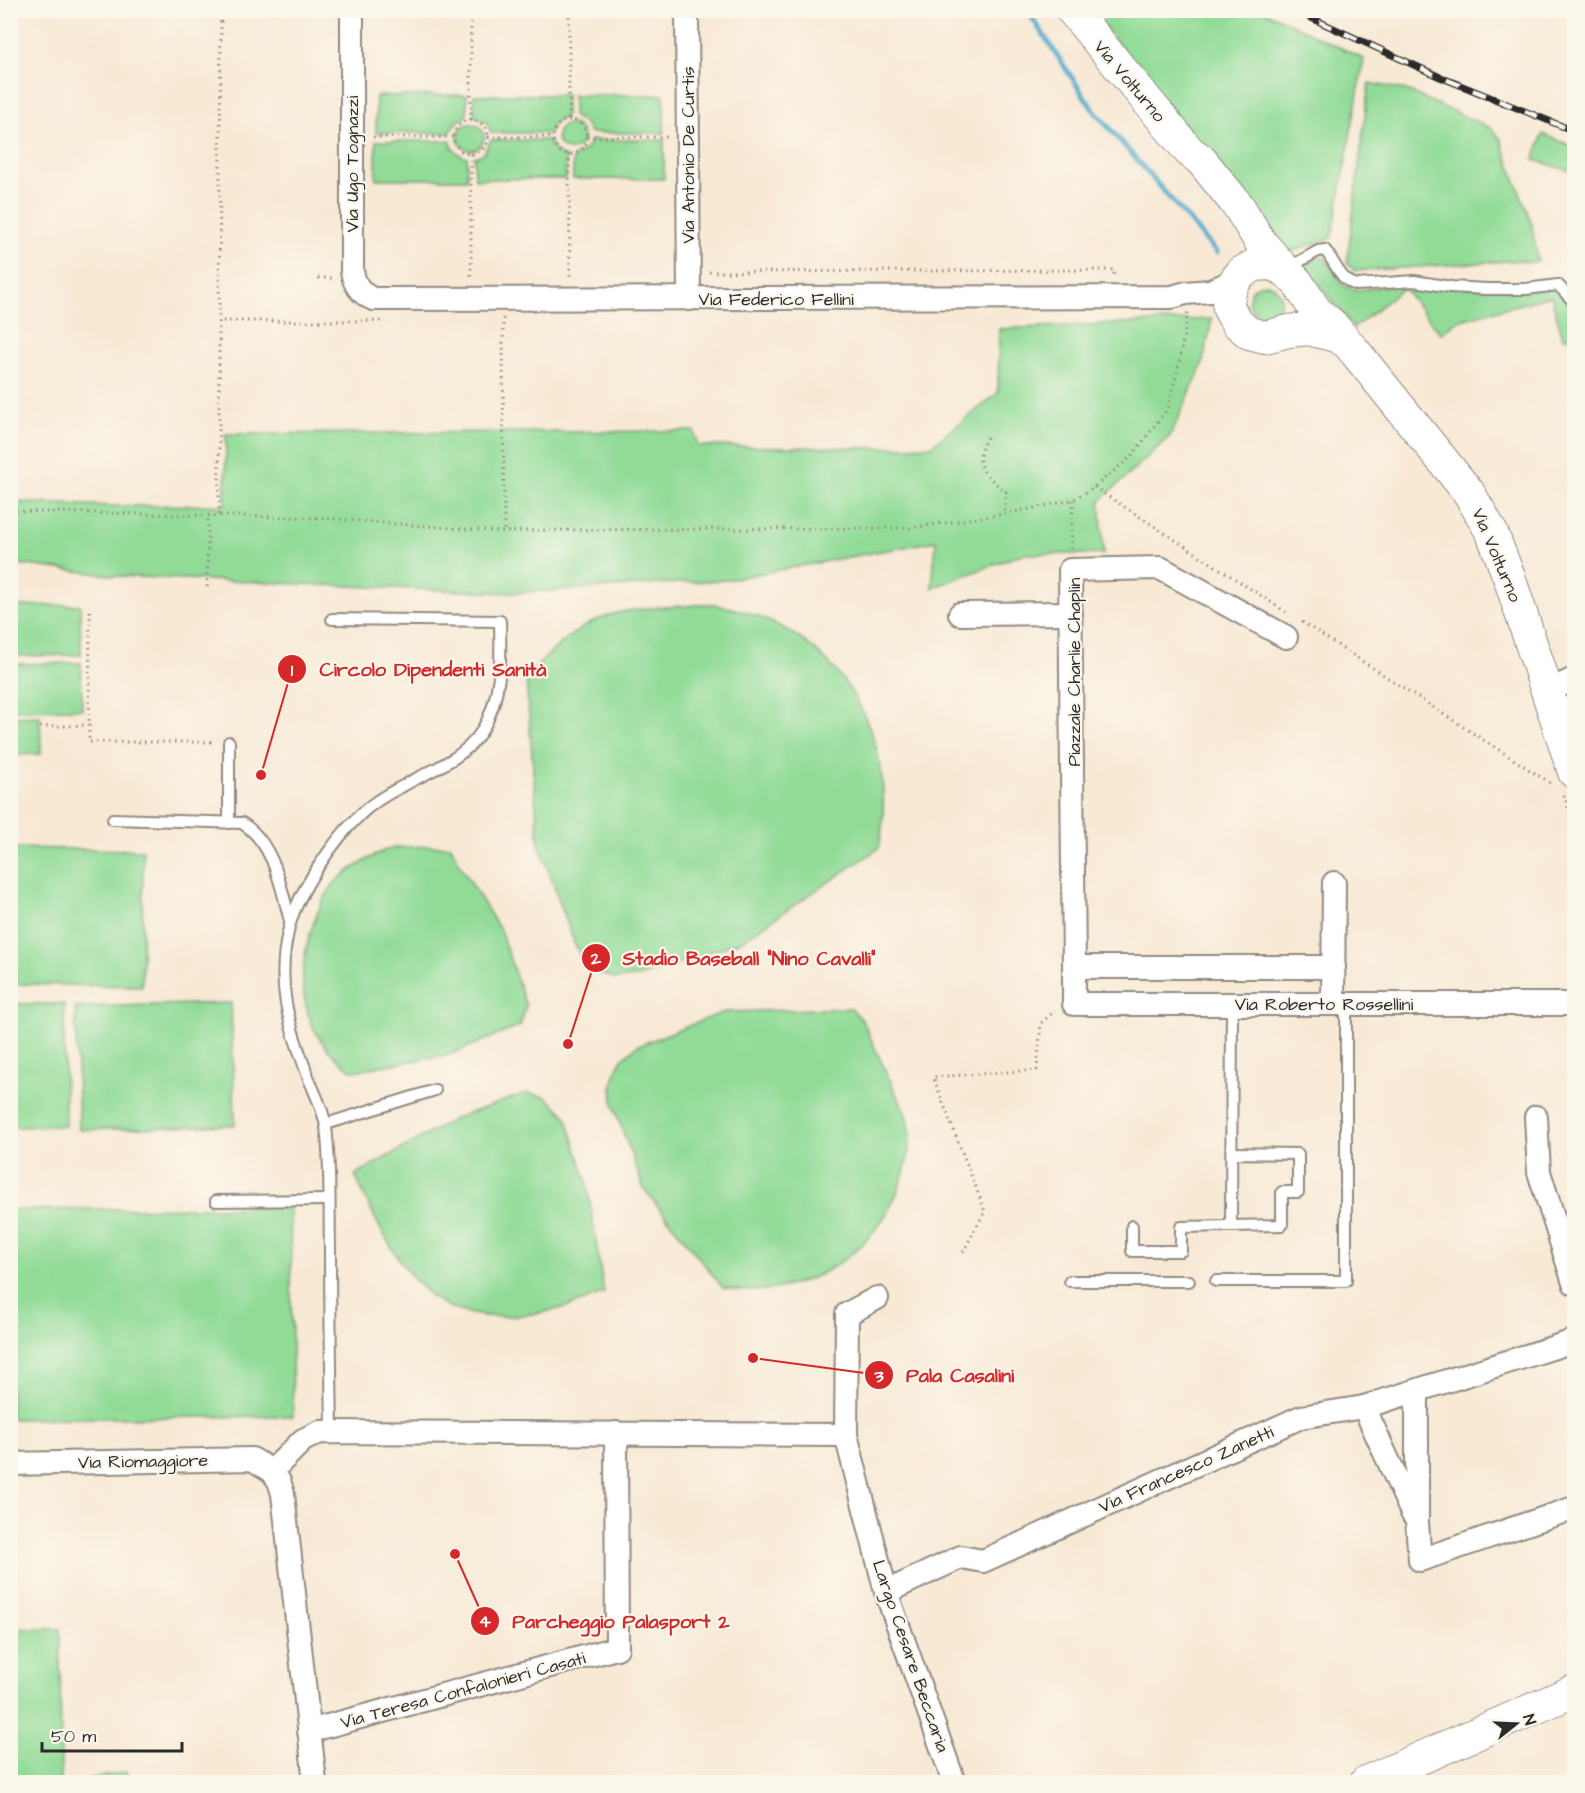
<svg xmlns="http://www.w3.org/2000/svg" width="1585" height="1793" viewBox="0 0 1585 1793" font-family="'Architects Daughter',sans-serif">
<rect width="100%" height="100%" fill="#fbf7ec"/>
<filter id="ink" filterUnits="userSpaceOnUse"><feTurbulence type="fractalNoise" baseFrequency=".0167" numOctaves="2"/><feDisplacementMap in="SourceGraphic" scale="12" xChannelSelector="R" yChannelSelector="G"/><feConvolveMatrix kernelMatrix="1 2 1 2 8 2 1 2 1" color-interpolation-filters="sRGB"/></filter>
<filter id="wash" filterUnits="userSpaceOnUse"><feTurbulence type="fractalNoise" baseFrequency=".008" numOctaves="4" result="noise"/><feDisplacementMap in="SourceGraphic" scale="24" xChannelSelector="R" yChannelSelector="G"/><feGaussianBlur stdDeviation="1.35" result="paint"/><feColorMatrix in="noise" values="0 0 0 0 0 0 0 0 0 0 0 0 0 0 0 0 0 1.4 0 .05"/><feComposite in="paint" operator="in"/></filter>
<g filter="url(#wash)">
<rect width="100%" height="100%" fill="#f8e9d5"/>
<!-- green -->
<g fill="#91db97" stroke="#5e8361" stroke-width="1.5">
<path d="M 1092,11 L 1264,11 L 1364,59 L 1332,238 L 1287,253 Z"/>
<path d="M 1369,83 L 1405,90 L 1491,128 L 1500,138 L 1532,225 L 1538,262 L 1524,262 L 1523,260 L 1355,271 L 1347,263 Z"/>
<path d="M 467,95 L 467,116 L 455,123 L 450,133 L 376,133 L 376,96 Z"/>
<path d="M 474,95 L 566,95 L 566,116 L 554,123 L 549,133 L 491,133 L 487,123 L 474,116 Z"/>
<path d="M 573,95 L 664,95 L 664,133 L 590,133 L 585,124 L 573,116 Z"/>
<circle cx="471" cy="137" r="13"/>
<circle cx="570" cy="137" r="13"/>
<path d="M 1543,134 L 1574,147 L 1574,172 L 1534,160 Z"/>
<path d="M 491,140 L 549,140 C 551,149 557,155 566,157 L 566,179 L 475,179 L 474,157 L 483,154 Z"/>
<path d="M 590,140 L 664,140 L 664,179 L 573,179 L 573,157 L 587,149 Z"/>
<path d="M 376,141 L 450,141 C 453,149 458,156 467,157 L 467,179 L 376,179 Z"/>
<path d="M 1319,257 L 1325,258 L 1341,282 L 1346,287 L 1357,290 L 1396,285 L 1554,290 L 1574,307 L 1574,337 L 1563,338 L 1551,296 L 1457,321 L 1441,334 L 1403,288 L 1354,328 L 1304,266 Z"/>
<circle cx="1265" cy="300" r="16"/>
<path d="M 1212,319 L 1202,366 L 1170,436 L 1100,501 L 1104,554 L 1022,554 L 932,588 L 936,541 L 725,580 L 511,593 L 116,576 L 11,563 L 11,502 L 113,506 L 225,505 L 226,434 L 694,431 L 698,446 L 873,448 L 931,446 L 998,393 L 999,329 Z"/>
<path d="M 710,604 C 832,621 902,730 879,848 L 741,941 L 642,976 L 617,979 L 598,973 L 582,959 L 575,945 L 539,844 L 526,679 C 550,650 584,619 622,612 C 650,606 681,607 710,604 Z"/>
<path d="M 80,605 L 81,655 L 11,656 L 11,606 Z"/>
<path d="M 81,663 L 82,709 L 11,710 L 11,664 Z"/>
<path d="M 40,716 L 41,754 L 11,755 L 11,717 Z"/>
<path d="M 427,846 L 451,846 L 459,863 L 500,930 L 526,1006 L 520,1026 L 451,1054 L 353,1071 C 300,1037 293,978 314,922 C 319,908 328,888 339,879 C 346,872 377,853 386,850 C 398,846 414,847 427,846 Z"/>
<path d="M 11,848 L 143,850 L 142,986 L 11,984 Z"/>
<path d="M 231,1003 L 235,1125 L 79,1130 L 75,1007 Z"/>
<path d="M 11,1004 L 64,1004 L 65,1126 L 11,1127 Z"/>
<path d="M 851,1008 L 863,1021 C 873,1044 884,1068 895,1091 C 900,1102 907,1114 909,1125 C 912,1142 907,1163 902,1179 C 879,1254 800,1303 723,1288 L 644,1189 L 613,1104 L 612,1085 L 617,1068 L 622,1059 L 637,1046 L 724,1012 Z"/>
<path d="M 526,1093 L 546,1097 L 566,1116 L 587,1183 L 604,1293 C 557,1314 483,1330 437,1300 C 402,1277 371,1213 355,1175 L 456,1118 Z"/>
<path d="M 290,1207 L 293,1416 L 11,1419 L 11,1210 Z"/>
<path d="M 11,1629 L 60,1629 L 61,1782 L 11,1782 Z"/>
<path d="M 127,1772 L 129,1782 L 88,1782 L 87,1779 Z"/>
</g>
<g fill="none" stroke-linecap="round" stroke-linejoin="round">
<!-- stream -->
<path stroke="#4eaccc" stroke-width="5" d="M 1027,10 L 1092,108 L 1217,253"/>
</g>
</g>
<g filter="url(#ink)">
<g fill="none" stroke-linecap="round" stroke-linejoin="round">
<!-- lane casing -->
<g stroke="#928a80" stroke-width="14">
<g id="lane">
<path d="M 1288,268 L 1318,251 L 1325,250 C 1335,262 1340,281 1357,285 L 1414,281 L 1451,287 L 1487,289 L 1526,289 L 1558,285 L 1574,302"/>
<path d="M 332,619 L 500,621 C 501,659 502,699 481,732 C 463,760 430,770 403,786 C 387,794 370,804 358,817 C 333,841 299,891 290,924 C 274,984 289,1024 309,1079 C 315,1094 324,1111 326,1127 C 331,1167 329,1209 330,1250 C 330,1311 331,1372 332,1432"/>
<path d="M 229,742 L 229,823"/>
<path d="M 113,819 L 242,823 C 274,843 281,887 290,921"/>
<path d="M 326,1124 L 435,1090"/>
<path d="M 216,1201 L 329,1200"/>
<path d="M 1132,1226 L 1132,1251 L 1181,1251 L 1181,1227 L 1282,1225 L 1282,1192 L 1298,1192 L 1298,1154 L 1232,1153"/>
<path d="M 1231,1226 L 1232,1004"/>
<path d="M 1070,1281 L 1189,1281"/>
<path d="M 1216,1281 L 1346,1281 L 1346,1004"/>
</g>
</g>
<!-- street casing -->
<g stroke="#928a80" stroke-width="26">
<g id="street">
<path d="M 352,10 L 352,271 C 354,284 360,293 373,299 L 1172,297 L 1186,293 L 1210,291 L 1234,281"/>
<path d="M 687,10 L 689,299"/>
<path d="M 960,614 L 1071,613"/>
<path d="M 1286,637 L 1160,568 L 1070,570 L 1074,967 L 1334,967"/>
<path d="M 1548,691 L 1574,679"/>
<path d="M 1074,967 L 1074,1004 L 1574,1004"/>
<path d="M 1333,1004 L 1334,883"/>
<path d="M 1536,1117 L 1539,1172 L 1574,1283"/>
<path d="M 877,1298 L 847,1314 L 846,1435 L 886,1592 L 954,1782"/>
<path d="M 1417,1391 L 1417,1523 L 1420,1560 L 1574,1508"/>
<path d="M 1364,1407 L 1413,1515"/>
<path d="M 10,1464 L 252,1459 L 272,1471"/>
<path d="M 886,1592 L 961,1557 L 983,1561 L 1301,1417 L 1364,1407 L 1574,1341"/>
<path d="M 309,1731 L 617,1648 L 616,1433"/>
<path d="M 315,1782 L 283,1494 L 279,1481 L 272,1471 L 303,1440 L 320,1432 L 846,1435"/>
</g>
</g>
<!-- secondary casing -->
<g stroke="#928a80" stroke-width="34">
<g id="secondary">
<path d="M 1072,10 L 1189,151 L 1201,160 L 1239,207 L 1261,243 L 1285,270"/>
<path d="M 1343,340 L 1336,336 L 1308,329 L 1289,331 L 1265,337 L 1249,333 L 1237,323 L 1229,309 L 1228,301 L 1232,285 L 1241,273 L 1255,265 L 1271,264 L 1285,270 L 1297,282 L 1316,311 L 1331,324 L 1356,353 L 1469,493 L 1492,533 L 1509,577 L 1574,772"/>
<path d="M 1366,1782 L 1574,1691"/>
</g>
</g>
<!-- path -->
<g stroke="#928a80" stroke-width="3" stroke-dasharray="1.5 4.5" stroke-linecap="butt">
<path d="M 201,10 L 221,11 L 219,321"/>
<path d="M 471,10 L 471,120"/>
<path d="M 569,10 L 569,120"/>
<circle cx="570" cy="137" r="17"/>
<circle cx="471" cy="137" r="17"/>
<path d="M 373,137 L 454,137"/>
<path d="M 488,137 L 552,137"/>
<path d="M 587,137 L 669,137"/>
<path d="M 471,154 L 471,279"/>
<path d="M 569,154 L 570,279"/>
<path d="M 709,272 L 1114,270 L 1114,278"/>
<path d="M 318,278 L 334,278"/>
<path d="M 503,318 L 504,532"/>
<path d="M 987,437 C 971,466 984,474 1006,492 L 1004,514"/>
<path d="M 1094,487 L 1286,612"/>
<path d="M 10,511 L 322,518 L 504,532 L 549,530 L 910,528 L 1004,514 L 1073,500 L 1094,487 L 1131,457 L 1168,408 L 1178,369 L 1188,312"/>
<path d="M 219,515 L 219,321 L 384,321 L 384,320"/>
<path d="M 1071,549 L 1073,500"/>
<path d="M 207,587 L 208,515"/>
<path d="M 90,611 L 89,742 L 215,742"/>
<path d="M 1302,622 L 1553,785"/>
<path d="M 40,727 L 89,725"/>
<path d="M 1564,795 L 1572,821 L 1574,820"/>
<path d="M 963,1252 L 985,1211 L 933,1077 L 1037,1070 L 1041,1023 L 1055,1011"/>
</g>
<!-- lane -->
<use href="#lane" stroke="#fff" stroke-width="10"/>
<!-- street -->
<use href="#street" stroke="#fff" stroke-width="22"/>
<!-- secondary -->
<use href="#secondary" stroke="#fff" stroke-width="32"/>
<!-- rail casing -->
<g stroke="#2b2b2b" stroke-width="7">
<path id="rail" d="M 1294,10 L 1440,77 L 1574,131"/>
</g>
<!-- rail -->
<use href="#rail" stroke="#fbf7ec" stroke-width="4.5" stroke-dasharray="14" stroke-linecap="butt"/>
</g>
</g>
<g text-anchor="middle" stroke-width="4.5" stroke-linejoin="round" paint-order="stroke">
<!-- street labels -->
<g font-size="18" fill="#2b2b2b" stroke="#fbf7ec">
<text transform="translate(1130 81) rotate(50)" y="6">Via Volturno</text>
<text transform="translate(688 155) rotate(-90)" y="6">Via Antonio De Curtis</text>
<text transform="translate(352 164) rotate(-90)" y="6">Via Ugo Tognazzi</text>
<text x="776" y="305">Via Federico Fellini</text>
<text transform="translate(1497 555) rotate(67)" y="6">Via Volturno</text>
<text transform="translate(1074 672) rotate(-90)" y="6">Piazzale Charlie Chaplin</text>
<text x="1324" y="1010">Via Roberto Rossellini</text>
<text transform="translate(143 1461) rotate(-1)" y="6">Via Riomaggiore</text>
<text transform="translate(1186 1469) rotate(-24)" y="6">Via Francesco Zanetti</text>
<text transform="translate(911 1656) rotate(71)" y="6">Largo Cesare Beccaria</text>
<text transform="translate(463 1690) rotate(-15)" y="6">Via Teresa Confalonieri Casati</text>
</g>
</g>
<!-- callouts -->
<path fill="none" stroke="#d62828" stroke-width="2" d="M261 775L292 669M568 1044L596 958M753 1358L879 1375M455 1554L485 1621"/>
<g fill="#d62828" stroke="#fbf7ec" stroke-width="2">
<circle cx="261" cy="775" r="6"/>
<circle cx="568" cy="1044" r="6"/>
<circle cx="753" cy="1358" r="6"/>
<circle cx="455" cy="1554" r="6"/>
<circle cx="292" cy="669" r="15"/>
<circle cx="596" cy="958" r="15"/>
<circle cx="879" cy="1375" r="15"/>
<circle cx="485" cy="1621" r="15"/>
</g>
<g font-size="18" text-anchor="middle" font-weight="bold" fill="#fff">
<text x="292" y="676">1</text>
<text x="596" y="964">2</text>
<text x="879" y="1382">3</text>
<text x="485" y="1627">4</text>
</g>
<g font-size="20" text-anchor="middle" font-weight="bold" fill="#d62828" stroke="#fbf7ec" stroke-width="4.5" stroke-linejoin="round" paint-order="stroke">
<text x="433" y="676">Circolo Dipendenti Sanità</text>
<text x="749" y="965">Stadio Baseball "Nino Cavalli"</text>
<text x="960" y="1382">Pala Casalini</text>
<text x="621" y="1628">Parcheggio Palasport 2</text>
</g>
<!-- margin -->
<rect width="1585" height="1793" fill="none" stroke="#fbf7ec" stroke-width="36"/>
<!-- north arrow -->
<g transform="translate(1516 1724) rotate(72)" stroke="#fbf7ec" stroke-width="4.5" paint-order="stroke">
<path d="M0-4.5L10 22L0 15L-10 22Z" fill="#2b2b2b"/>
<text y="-9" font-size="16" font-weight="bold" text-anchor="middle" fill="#2b2b2b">N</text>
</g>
<!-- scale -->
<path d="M42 1742v9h140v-9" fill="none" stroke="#2b2b2b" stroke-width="3"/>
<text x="51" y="1742" font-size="18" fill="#2b2b2b" stroke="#fbf7ec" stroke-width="4.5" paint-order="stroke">50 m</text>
</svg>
